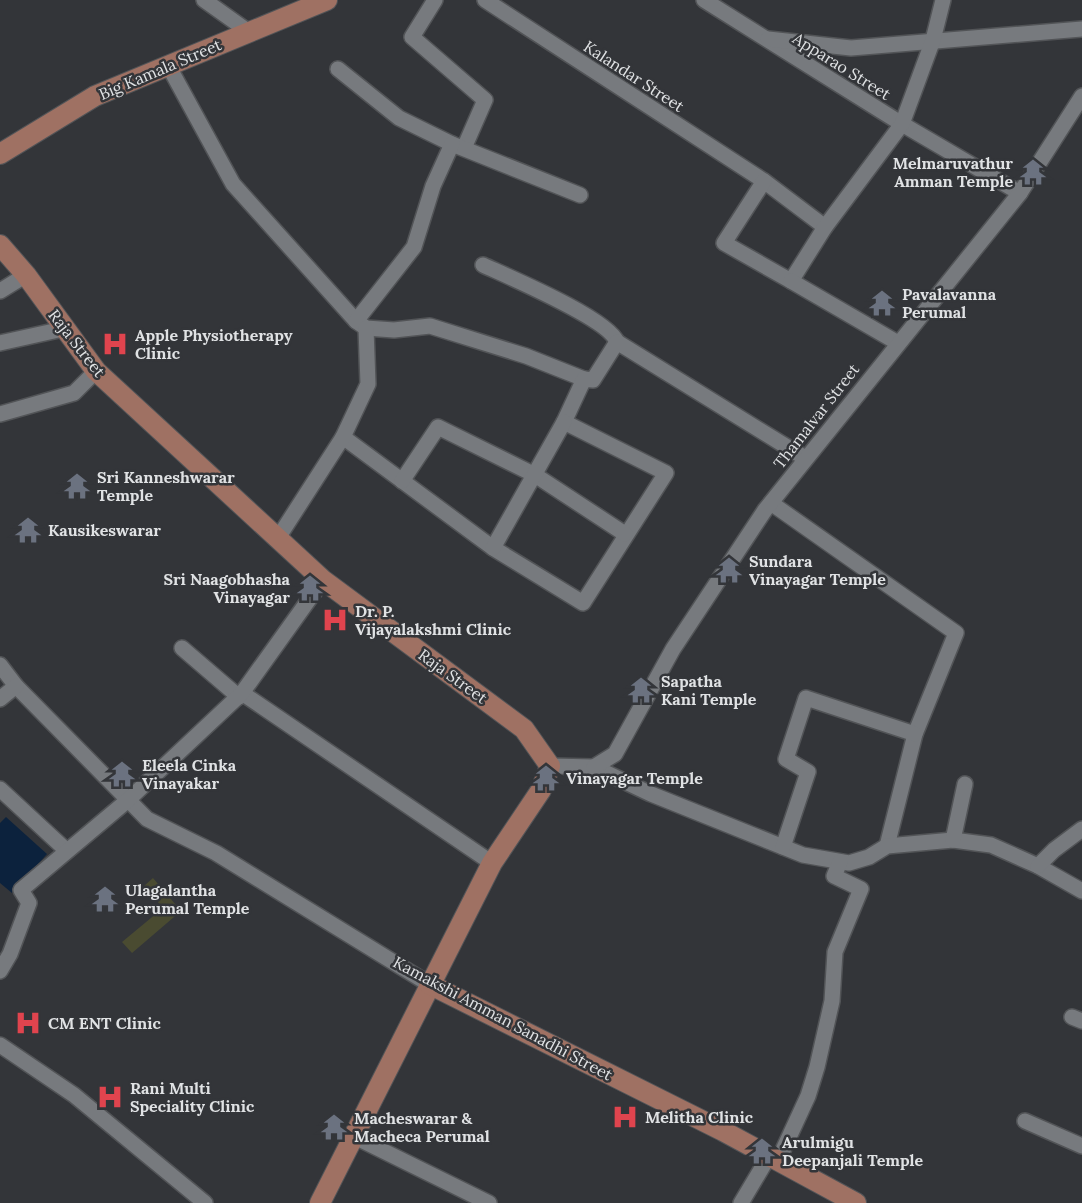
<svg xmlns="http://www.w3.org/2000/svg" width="1082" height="1203" viewBox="0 0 1082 1203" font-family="Lora,serif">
<rect width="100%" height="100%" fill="#333539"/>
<!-- green -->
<path fill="#4a4b31" d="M 153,878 L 181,911 L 132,953 L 122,942 L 163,908 L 144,886 Z"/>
<!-- water -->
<path fill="#0c223d" d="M 6,817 L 47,854 L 12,893 L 0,883 L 0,823 Z"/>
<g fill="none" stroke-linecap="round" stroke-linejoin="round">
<!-- minor casing -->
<g stroke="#525457" stroke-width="18">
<g id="minor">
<path d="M 204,0 L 249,32"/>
<path d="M 435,0 L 412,37 L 485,100 L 464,148"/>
<path d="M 485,0 L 764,181 L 825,227"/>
<path d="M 704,0 L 902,124 L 1020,193"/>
<path d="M 768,39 L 851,48 L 1082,29"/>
<path d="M 168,65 L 233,184 L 356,321 L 366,328 L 394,330 L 430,326 L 526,356 L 584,379"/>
<path d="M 338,69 L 399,118 L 452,144 L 580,195"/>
<path d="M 764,181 L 724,243 L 791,281 L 825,227 L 902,124 L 933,40 L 943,0"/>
<path d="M 483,265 C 509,277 609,319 617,342"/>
<path d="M 791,281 L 898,343"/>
<path d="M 0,291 L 26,275"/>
<path d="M 356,321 L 414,247 L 433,186 L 452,144"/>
<path d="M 0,343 L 63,329"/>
<path d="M 0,414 L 74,393 L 96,371"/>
<path d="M 343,437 L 493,548 L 583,603 L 666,473 L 564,422 L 584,379 L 593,380 L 617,342 L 805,458"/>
<path d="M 402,481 L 438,427 L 535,475 L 625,534"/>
<path d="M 771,503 L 956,633 L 915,734 L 887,846"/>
<path d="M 278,538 L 343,437 L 368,384 L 366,328"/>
<path d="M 493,548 L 564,422"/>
<path d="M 182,648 L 239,697"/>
<path d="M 0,665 L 16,686 L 147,819 L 216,853 L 429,984"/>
<path d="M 242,693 L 492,863"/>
<path d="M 0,699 L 16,686"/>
<path d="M 550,766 L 594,767 L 651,794 L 803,855 L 849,863 L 869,857 L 887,846 L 953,840 L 991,845 L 1038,866 L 1082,891"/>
<path d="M 594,767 L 615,754 L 673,649 L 765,510 L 1020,193 L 1082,96"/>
<path d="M 0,789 L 66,850"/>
<path d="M 953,840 L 965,784"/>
<path d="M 783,847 L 808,772 L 786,759 L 806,698 L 915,734"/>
<path d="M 1038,866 L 1054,850 L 1082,829"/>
<path d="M 0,971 L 10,954 L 29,903 L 21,890 L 128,800 L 242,693 L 323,580"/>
<path d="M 1072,1017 L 1082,1021"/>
<path d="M 0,1045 L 74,1095 L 205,1203"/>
<path d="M 1025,1121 L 1082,1146"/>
<path d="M 355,1137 L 489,1203"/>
<path d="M 778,1161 L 808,1096 L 817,1067 L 832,1001 L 835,952 L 861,889 L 834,876 L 840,862"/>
<path d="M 741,1203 L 769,1156"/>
</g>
</g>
<!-- major casing -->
<g stroke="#525457" stroke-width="22">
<g id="major">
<path d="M 0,154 L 95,96 L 327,0"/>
<path d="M 0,245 L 26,275 L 96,371 L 323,580 L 524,729 L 550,766 L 541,790 L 492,863 L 320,1203"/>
<path d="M 429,984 L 723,1131 L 856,1203"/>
</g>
</g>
<!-- minor -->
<use href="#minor" stroke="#777a7e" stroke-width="15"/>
<!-- major -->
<use href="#major" stroke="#9f7163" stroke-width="20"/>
</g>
<!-- icons -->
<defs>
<g id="temple-bare" transform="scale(2.07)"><path d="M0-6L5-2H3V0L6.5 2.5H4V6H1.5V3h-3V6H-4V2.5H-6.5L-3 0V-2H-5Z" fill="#6b7280" stroke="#333539" stroke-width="2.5" paint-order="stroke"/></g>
<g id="hospital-bare" transform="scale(2.07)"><path d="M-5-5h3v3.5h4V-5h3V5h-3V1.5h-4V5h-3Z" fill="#e0444e" stroke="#333539" stroke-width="2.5" paint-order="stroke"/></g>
</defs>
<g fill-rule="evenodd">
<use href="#temple-bare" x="1033" y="172"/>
<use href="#temple-bare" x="882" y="303"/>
<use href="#hospital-bare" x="115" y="344"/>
<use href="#temple-bare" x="77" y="486"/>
<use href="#temple-bare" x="28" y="530"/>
<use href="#temple-bare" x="729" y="570"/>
<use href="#temple-bare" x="310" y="588"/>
<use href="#hospital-bare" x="335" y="620"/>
<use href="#temple-bare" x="641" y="690"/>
<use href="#temple-bare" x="122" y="774"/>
<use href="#temple-bare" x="546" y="778"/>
<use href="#temple-bare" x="105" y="899"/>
<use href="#hospital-bare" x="28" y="1023"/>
<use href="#hospital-bare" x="110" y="1097"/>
<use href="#hospital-bare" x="625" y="1117"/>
<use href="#temple-bare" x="334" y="1127"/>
<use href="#temple-bare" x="762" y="1151"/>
</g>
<g text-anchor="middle" stroke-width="5" stroke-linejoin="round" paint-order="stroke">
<!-- street labels -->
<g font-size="16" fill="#e0e2e4" stroke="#333539">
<text transform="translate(842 66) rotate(32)" y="6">Apparao Street</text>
<text transform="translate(160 69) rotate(-23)" y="6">Big Kamala Street</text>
<text transform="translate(634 76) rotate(33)" y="6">Kalandar Street</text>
<text transform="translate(77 343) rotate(52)" y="6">Raja Street</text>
<text transform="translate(816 416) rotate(-52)" y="6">Thamalvar Street</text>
<text transform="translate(453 676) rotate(36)" y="6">Raja Street</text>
<text transform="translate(503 1018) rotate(28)" y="6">Kamakshi Amman Sanadhi Street</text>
</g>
<!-- poi labels -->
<g font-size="16" font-weight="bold" fill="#e0e2e4" stroke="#333539" text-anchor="start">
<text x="1013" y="169" text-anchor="end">Melmaruvathur<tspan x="1013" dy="18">Amman Temple</tspan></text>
<text x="902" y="300">Pavalavanna<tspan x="902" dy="18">Perumal</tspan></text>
<text x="135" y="341">Apple Physiotherapy<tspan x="135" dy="18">Clinic</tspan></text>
<text x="97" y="483">Sri Kanneshwarar<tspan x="97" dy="18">Temple</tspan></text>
<text x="48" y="536">Kausikeswarar</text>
<text x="749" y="567">Sundara<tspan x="749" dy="18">Vinayagar Temple</tspan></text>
<text x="290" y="585" text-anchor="end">Sri Naagobhasha<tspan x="290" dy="18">Vinayagar</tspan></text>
<text x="355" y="617">Dr. P.<tspan x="355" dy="18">Vijayalakshmi Clinic</tspan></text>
<text x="661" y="687">Sapatha<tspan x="661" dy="18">Kani Temple</tspan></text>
<text x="142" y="771">Eleela Cinka<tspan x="142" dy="18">Vinayakar</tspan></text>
<text x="566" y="784">Vinayagar Temple</text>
<text x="125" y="896">Ulagalantha<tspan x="125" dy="18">Perumal Temple</tspan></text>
<text x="48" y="1029">CM ENT Clinic</text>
<text x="130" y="1094">Rani Multi<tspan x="130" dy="18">Speciality Clinic</tspan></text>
<text x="645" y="1123">Melitha Clinic</text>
<text x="354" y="1124">Macheswarar &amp;<tspan x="354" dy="18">Macheca Perumal</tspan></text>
<text x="782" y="1148">Arulmigu<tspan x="782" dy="18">Deepanjali Temple</tspan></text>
</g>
</g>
</svg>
